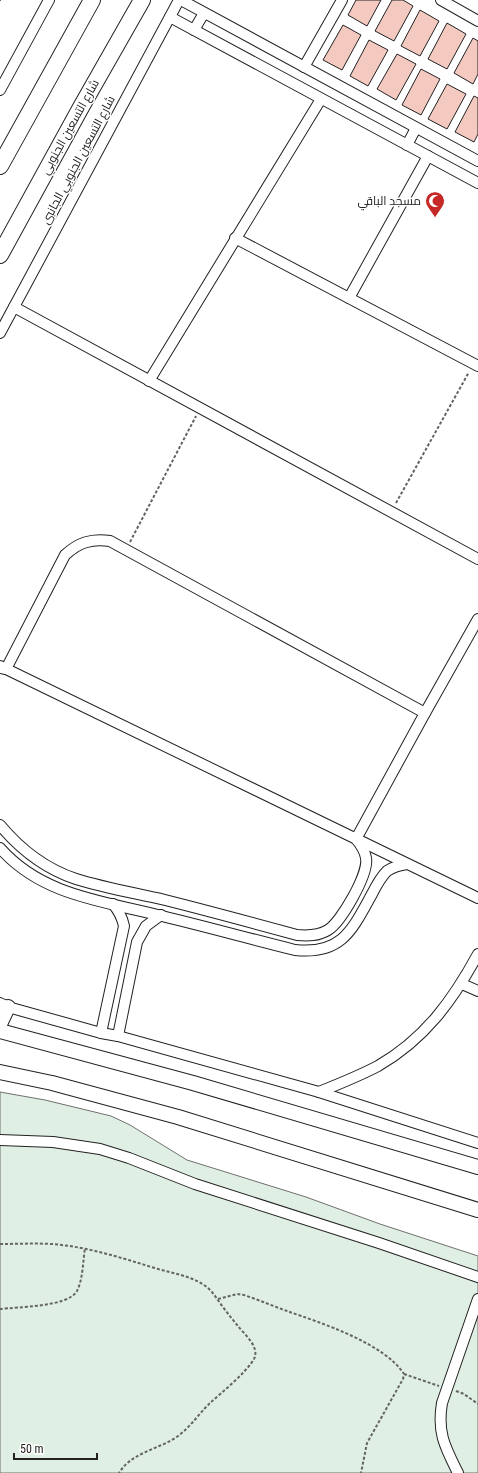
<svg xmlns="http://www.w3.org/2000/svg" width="478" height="1473" viewBox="0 0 478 1473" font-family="'Roboto Condensed',Cairo,sans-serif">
<rect width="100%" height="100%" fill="#fff"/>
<!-- green -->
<path fill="#e0efe3" stroke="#6f6f6f" d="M 0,1092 L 45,1100 L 111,1116 L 130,1125 L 187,1160 L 306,1197 L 380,1224 L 478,1256 L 478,1473 L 0,1473 Z"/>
<!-- building -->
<g fill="#f3c9c0" stroke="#222">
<path d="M 356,0 L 381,0 L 367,26 L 348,15 Z"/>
<path d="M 392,0 L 403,0 L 413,6 L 394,41 L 375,31 Z"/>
<path d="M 420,10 L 439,21 L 420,56 L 401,46 Z"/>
<path d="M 447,23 L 466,34 L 447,69 L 428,59 Z"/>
<path d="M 343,25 L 361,35 L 342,70 L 323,60 Z"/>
<path d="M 473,38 L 478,41 L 478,74 L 473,84 L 454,73 Z"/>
<path d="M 369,40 L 388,50 L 368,86 L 350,76 Z"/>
<path d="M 397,54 L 416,64 L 396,100 L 377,89 Z"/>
<path d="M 421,69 L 440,79 L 421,115 L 402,105 Z"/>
<path d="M 447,84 L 466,94 L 447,129 L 428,119 Z"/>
<path d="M 474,96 L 478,98 L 478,134 L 474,142 L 455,132 Z"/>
</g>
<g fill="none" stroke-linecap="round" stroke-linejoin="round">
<!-- street casing -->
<g stroke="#222" stroke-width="12">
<g id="street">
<path d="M 181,0 L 478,161"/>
<path d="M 441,0 L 478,21"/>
<path d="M 170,17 L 478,183"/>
<path d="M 194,30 L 204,13"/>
<path d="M 304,67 L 342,0"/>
<path d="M 0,90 L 49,0"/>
<path d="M 407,145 L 416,128"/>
<path d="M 235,238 L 478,366"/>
<path d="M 349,298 L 428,156"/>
<path d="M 14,307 L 478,559"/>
<path d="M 0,333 L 179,0"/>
<path d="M 149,381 L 321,99"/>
<path d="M 0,666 L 478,898"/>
<path d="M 0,668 L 6,669 L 65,555 C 78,543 91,538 110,541 L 425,713"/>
<path d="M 0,825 C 20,849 46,869 76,879 C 105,888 135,893 165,900 C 209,911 253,923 297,935 C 308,936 318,936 328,930 C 341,922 369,874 366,858 C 365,851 361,845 356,839 L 425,713 L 478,619"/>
<path d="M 0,848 C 42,896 104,901 162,916 C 207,927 251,939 295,950 C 342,955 352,930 372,894 C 376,886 380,878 387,871 C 393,867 400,865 407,864"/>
<path d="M 462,984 L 478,991"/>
<path d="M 0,1003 L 8,1007 L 101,1033 L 118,1036 L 319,1092 L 478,1143"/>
<path d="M 101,1033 L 124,926 C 122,917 119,911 113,904"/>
<path d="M 118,1036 L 137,942 L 146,926 L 161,915"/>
<path d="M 319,1092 C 339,1084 359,1076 378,1066 C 425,1039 453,1000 478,954"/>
<path d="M 0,1140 L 53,1142 L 100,1149 L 129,1158 L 195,1184 L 379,1243 L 478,1277"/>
<path d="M 458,1473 C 445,1447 437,1433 442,1403 L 478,1299"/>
</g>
</g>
<!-- secondary casing -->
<g stroke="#222" stroke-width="16">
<g id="secondary">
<path d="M 0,1024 L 8,1007"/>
<path d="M 0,1031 L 193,1083 L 478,1167"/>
<path d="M 0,1072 L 52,1083 L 178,1117 L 478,1210"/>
</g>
</g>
<!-- primary casing -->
<g stroke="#222" stroke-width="18">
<g id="primary">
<path d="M 0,166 L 92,0"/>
<path d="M 0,255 L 80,109 L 142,0"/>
</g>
</g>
<!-- path -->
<g stroke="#646464" stroke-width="2" stroke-dasharray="3 2" stroke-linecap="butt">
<path d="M 0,1 L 0,0"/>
<path d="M 396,503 L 469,372"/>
<path d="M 130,542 L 196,416"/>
<path d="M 0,1244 C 17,1244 34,1243 52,1244 C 89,1247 122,1258 158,1269 C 175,1274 193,1276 208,1288 C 214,1293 218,1301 223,1307 C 228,1314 233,1320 238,1326 C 245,1335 260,1347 254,1359 C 245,1374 222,1392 209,1404 C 197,1416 189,1429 175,1438 C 156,1450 131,1453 119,1473"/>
<path d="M 218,1299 L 237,1294 L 244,1295 C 259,1300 273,1306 287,1311 C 321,1323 384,1343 404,1374 L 403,1379 L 367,1443 L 361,1473"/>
<path d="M 0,1309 C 17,1307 68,1307 77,1291 C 83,1279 83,1261 85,1248"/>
<path d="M 404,1374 L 439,1386"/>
<path d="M 456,1391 L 464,1394 L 478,1404"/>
</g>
<!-- street -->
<use href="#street" stroke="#fff" stroke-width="10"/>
<!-- secondary -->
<use href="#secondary" stroke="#fff" stroke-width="14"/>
<!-- primary -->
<use href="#primary" stroke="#fff" stroke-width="16"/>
</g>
<!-- icons -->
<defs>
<g id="mosque-pin" transform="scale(1)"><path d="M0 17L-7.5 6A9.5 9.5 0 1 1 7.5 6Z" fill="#c62828" stroke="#fff"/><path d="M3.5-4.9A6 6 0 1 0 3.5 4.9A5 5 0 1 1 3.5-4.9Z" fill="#fff"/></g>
</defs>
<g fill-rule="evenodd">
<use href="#mosque-pin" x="435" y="201"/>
</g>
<g text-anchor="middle" stroke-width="3" stroke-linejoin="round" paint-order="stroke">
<!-- street labels -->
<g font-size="12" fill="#222" stroke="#fff">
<text transform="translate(70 127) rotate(-61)" y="4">شارع التسعين الجنوبي</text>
<text transform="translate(78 160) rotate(-62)" y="4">شارع التسعين الجنوبي الجانبى</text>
</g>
<!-- poi labels -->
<g font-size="12" fill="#222" stroke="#fff" text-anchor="end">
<text x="421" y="205">مسجد الباقي</text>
</g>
</g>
<!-- scale -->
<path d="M14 1453v6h83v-6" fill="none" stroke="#222222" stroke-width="2"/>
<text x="20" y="1453" font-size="12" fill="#222222" stroke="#ffffff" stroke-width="3" paint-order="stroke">50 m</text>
</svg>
